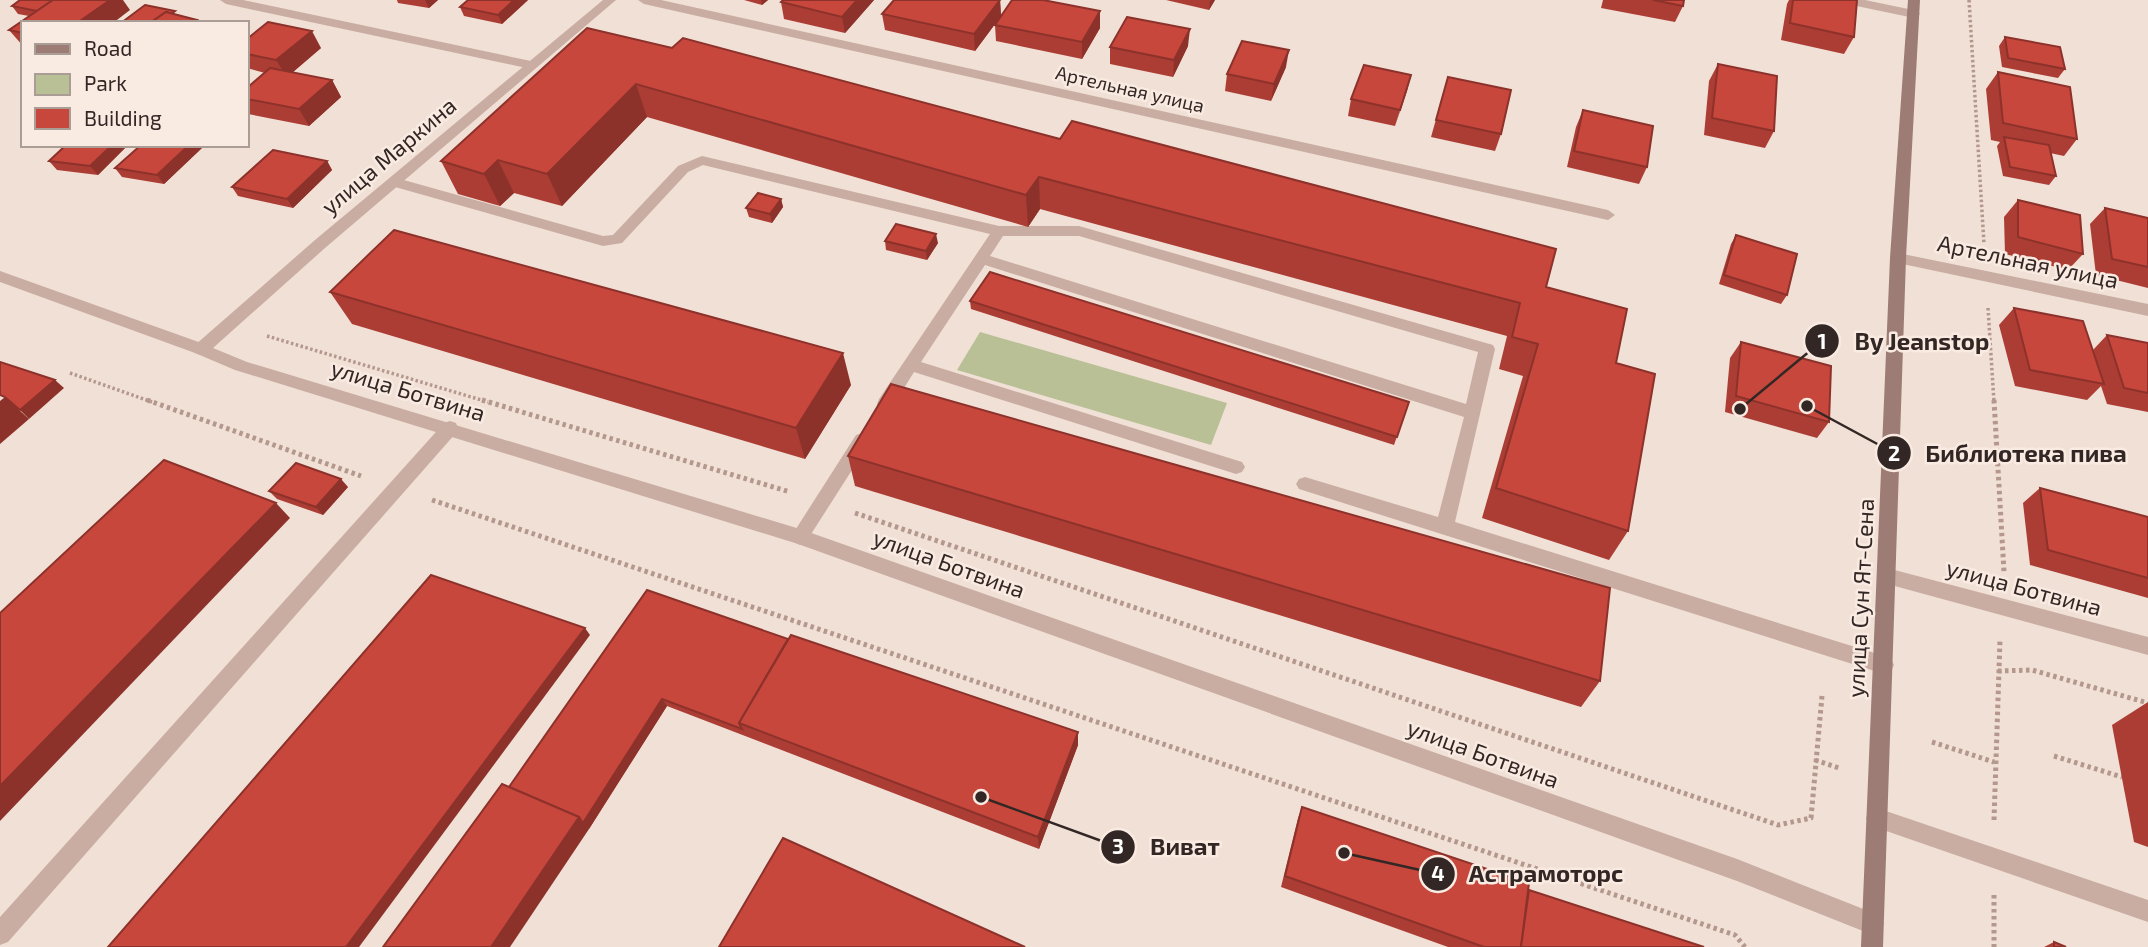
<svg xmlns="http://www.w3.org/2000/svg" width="2148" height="947" viewBox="0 0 2148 947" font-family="'Exo 2',sans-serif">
<rect width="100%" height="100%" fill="#f1e0d6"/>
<!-- green -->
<path fill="#b9c096" d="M 980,332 L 1227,403 L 1211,445 L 957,370 Z"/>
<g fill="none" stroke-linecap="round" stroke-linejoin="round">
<!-- path-far1 -->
<g stroke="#b4978d" stroke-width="3.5" stroke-dasharray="2.5 2.5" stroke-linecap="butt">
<path d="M 1969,0 L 1984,244"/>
<path d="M 1988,308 L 1994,402"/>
<path d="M 267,336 L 488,402"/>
<path d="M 70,373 L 152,402"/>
</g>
<!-- path -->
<g stroke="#b4978d" stroke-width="5" stroke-dasharray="3.5 3.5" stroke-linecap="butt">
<path d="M 147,400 L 361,476"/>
<path d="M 482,400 L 790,492"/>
<path d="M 1994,400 L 2004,572"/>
<path d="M 432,500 L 1735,935 L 1745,947"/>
<path d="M 855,513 L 1778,825 L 1811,818 L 1822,696"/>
<path d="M 1998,671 L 2032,670 L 2148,703"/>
<path d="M 1932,742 L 1994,762"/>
<path d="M 2054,756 L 2122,777"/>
<path d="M 1815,760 L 1839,768"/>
<path d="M 1994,820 L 2000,640"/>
<path d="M 1994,895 L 1994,947"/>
</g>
<!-- service -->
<g fill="#c9ada2" fill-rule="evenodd">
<path d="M 702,156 L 999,226 L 1079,226 L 1493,345 L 1495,349 L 1455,522 L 1884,656 L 1891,659 L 1894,665 L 1891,671 L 1884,674 L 1299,489 L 1296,484 L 1299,479 L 1305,477 L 1438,517 L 1464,417 L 985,265 L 921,362 L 1242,462 L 1245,467 L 1242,472 L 1236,474 L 914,372 L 891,409 L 879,409 L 877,404 L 879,399 L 990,234 L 703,165 L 688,172 L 622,243 L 603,246 L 388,185 L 386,182 L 393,177 L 603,236 L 613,235 L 678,166 ZM 1003,236 L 1079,236 L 1478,352 L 1466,404 L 990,256 Z"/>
<path d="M 450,421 L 456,423 L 458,428 L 456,433 L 8,942 L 0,945 L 0,917 L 444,423 Z"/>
<path d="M 862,433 L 868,435 L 871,440 L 868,445 L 806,542 L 800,545 L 794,542 L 791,537 L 794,532 L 856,435 Z"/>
</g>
<!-- minor -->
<g fill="#c9ada2" fill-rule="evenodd">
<path d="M 220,0 L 243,0 L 531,61 L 537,65 L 531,69 L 226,4 Z"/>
<path d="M 638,0 L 661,0 L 1608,210 L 1615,215 L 1608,220 L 644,4 Z"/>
<path d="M 1841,0 L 1865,0 L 1918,11 L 1920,14 L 1914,18 L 1847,4 Z"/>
<path d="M 1898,253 L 2148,304 L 2148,316 L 1893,262 L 1890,258 Z"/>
<path d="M 0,271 L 207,345 L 209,349 L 201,355 L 195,353 L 0,282 Z"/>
<path d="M 1887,568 L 2148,637 L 2148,655 L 1880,582 L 1878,576 L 1880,570 Z"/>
<path d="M 1877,808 L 2148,900 L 2148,922 L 1869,825 L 1866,818 L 1869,811 Z"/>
</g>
<!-- tertiary -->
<path fill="#c9ada2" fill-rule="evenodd" d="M 603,0 L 616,0 L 325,248 L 213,348 L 247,362 L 800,529 L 1737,859 L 1881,916 L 1884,924 L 1881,932 L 1873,935 L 1737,881 L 798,544 L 235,370 L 195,353 L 193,349 L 195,345 L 315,240 Z"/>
<!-- secondary -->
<path fill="#9c7c74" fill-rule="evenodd" d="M 1908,0 L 1920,0 L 1906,258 L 1883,947 L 1861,947 L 1890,258 Z"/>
</g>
<!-- wall -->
<g fill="#ac3d34">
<path d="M 397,0 L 438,0 L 429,8 L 398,3 Z"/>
<path d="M 468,0 L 528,0 L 502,24 L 464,16 L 460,7 Z"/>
<path d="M 744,0 L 768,0 L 762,5 Z"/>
<path d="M 783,0 L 874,0 L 845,33 L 784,19 L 781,2 Z"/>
<path d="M 1000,0 L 1001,16 L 975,51 L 885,30 L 882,14 Z"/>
<path d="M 1166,0 L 1215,0 L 1209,10 Z"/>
<path d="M 1603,0 L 1684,0 L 1683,6 L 1675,22 L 1601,8 Z"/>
<path d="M 1789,0 L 1857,0 L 1854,37 L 1844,54 L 1781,40 L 1787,4 Z"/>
<path d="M 12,6 L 130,10 L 23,23 L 23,46 L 9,30 L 29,16 L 18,14 Z"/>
<path d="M 1100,11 L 1100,28 L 1082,59 L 996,41 L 995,25 Z"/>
<path d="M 587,28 L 1546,287 L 1616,363 L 1628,531 L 1609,560 L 1482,518 L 1523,376 L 1499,369 L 1507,336 L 1040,209 L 1028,227 L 647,117 L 562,206 L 514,193 L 500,206 L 458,194 L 441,161 Z"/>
<path d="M 2005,37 L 2065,69 L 2058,78 L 2002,67 L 1999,46 Z"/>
<path d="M 247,39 L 321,48 L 292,73 L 332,80 L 341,97 L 309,126 L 248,114 L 247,112 L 247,88 L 265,73 L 247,68 Z"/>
<path d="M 1188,46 L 1173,77 L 1110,64 L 1110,47 Z"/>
<path d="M 1718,64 L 1774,131 L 1765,148 L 1704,135 L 1709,81 Z"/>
<path d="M 1286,67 L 1271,101 L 1225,91 L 1227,74 Z"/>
<path d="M 1998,72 L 2077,139 L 2064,156 L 2050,153 L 2056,176 L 2049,185 L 2003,176 L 1997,146 L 2000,142 L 1991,140 L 1986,89 Z"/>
<path d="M 1411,75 L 1395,126 L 1348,116 L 1351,99 Z"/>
<path d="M 1448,77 L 1501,134 L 1495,151 L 1431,137 Z"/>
<path d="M 1583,110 L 1647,167 L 1639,184 L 1567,167 L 1576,127 Z"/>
<path d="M 128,145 L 98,175 L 57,170 L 49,161 Z"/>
<path d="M 203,147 L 164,184 L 122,177 L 115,168 Z"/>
<path d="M 327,161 L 332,170 L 293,208 L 238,196 L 232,187 Z"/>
<path d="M 781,199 L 783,207 L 772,223 L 749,217 L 746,208 Z"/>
<path d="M 2018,200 L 2083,254 L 2068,270 L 2005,254 L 2004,217 Z"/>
<path d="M 2105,208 L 2148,218 L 2148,288 L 2096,275 L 2090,224 Z"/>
<path d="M 1736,235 L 1787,295 L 1781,304 L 1719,284 L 1731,244 Z"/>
<path d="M 885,241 L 938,243 L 927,260 L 886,250 Z"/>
<path d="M 330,292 L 851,385 L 805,459 L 352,324 Z"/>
<path d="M 970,301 L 1409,402 L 1394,445 L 971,309 Z"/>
<path d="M 2014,308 L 2093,350 L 2107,335 L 2148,343 L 2148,412 L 2107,404 L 2101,386 L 2087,400 L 2015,386 L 1999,325 Z"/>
<path d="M 1741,342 L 1829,422 L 1817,438 L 1725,412 L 1730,358 Z"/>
<path d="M 848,456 L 1600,681 L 1581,707 L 855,486 Z"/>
<path d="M 348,487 L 323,515 L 277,499 L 269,491 Z"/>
<path d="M 2040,488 L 2148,517 L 2148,598 L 2030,565 L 2023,503 Z"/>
<path d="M 647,590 L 788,639 L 1078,732 L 1078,745 L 1039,849 L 667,706 L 589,829 L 509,787 Z"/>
<path d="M 2148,702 L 2148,847 L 2134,842 L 2112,725 Z"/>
<path d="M 1302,807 L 1529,890 L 1704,947 L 1448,947 L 1281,887 L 1298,818 Z"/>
<path d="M 2054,942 L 2066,947 L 2044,947 Z"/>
</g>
<!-- shaded-wall -->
<g fill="#8c322b">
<path d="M 110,0 L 123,0 L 130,10 L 113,23 L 77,23 Z"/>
<path d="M 425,0 L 438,0 L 429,8 Z"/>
<path d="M 514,0 L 528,0 L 502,24 L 498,15 Z"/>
<path d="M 761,0 L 768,0 L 762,5 Z"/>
<path d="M 857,0 L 874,0 L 845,33 L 842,17 Z"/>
<path d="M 1000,0 L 1001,16 L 975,51 L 974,34 Z"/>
<path d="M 1211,0 L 1215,0 L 1209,10 L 1210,1 Z"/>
<path d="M 1100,11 L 1100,28 L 1082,59 L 1082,42 Z"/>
<path d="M 1190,29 L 1188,46 L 1173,77 L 1174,60 Z"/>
<path d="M 312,31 L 321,48 L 287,77 L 276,60 Z"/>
<path d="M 1289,50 L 1286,67 L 1271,101 L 1274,84 Z"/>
<path d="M 1411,75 L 1407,91 L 1395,126 L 1400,110 Z"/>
<path d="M 332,80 L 341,97 L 309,126 L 299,109 Z"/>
<path d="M 636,84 L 647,117 L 562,206 L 547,174 Z"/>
<path d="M 112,145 L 128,145 L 98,175 L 90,166 Z"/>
<path d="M 189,145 L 202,145 L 203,147 L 164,184 L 157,175 Z"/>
<path d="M 498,160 L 514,193 L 500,206 L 484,174 Z"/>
<path d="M 327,161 L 332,170 L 293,208 L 287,199 Z"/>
<path d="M 1039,177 L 1040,209 L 1028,227 L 1026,195 Z"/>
<path d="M 781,199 L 783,207 L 772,223 L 770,214 Z"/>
<path d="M 936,234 L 938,243 L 927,260 L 926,251 Z"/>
<path d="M 843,353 L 851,385 L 805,459 L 796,428 Z"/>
<path d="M 55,380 L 64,388 L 29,419 L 20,410 Z"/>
<path d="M 5,397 L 29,419 L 0,444 L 0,401 Z"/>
<path d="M 341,479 L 348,487 L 323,515 L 316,507 Z"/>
<path d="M 276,503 L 290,518 L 0,821 L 0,786 Z"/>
<path d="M 585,628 L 590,635 L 359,947 L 346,947 Z"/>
<path d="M 662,699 L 667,706 L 589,829 L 583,823 Z"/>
<path d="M 1078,732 L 1078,745 L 1039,849 L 1038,837 Z"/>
<path d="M 579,817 L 589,829 L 510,947 L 491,947 Z"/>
</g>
<!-- building -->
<g fill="#c8473d" stroke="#8c322b" stroke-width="2">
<path d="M 20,0 L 53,0 L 37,11 L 12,6 Z"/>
<path d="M 53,0 L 110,0 L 77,23 L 23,23 L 23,33 L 9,30 Z"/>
<path d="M 468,0 L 514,0 L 498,15 L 460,7 Z"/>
<path d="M 783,0 L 857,0 L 842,17 L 781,2 Z"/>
<path d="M 894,0 L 1000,0 L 974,34 L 882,14 Z"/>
<path d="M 1012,0 L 1043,0 L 1100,11 L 1082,42 L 995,25 Z"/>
<path d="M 1653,0 L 1684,0 L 1683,6 Z"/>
<path d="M 1793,0 L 1857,0 L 1854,37 L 1790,23 Z"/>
<path d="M 145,5 L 175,11 L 171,14 L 166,12 L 150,23 L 121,23 Z"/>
<path d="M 166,12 L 197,20 L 193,23 L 150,23 Z"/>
<path d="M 1127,17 L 1190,29 L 1174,60 L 1110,47 Z"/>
<path d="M 268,22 L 312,31 L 276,60 L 247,54 L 247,39 Z"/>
<path d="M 587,28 L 672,48 L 683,38 L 1060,139 L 1072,121 L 1556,249 L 1546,287 L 1627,309 L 1616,363 L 1655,374 L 1628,531 L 1496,488 L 1538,344 L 1512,337 L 1520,303 L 1039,177 L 1026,195 L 636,84 L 547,174 L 498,160 L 484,174 L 441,161 Z"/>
<path d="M 2005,37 L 2060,47 L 2065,69 L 2008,58 Z"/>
<path d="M 1242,41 L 1289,50 L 1274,84 L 1227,74 Z"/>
<path d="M 1718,64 L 1777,76 L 1774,131 L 1712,118 Z"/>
<path d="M 1364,65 L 1411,75 L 1400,110 L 1351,99 Z"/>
<path d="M 270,68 L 332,80 L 299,109 L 247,99 L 247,88 Z"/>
<path d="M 1998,72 L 2070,87 L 2077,139 L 2003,123 Z"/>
<path d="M 1448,77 L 1511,90 L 1501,134 L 1436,120 Z"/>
<path d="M 1583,110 L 1653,126 L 1647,167 L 1574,151 Z"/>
<path d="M 2004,137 L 2049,145 L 2056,176 L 2010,167 Z"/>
<path d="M 66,145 L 112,145 L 90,166 L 49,161 Z"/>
<path d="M 141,145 L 189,145 L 157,175 L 115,168 Z"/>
<path d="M 273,150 L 327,161 L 287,199 L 232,187 Z"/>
<path d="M 758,193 L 781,199 L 770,214 L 746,208 Z"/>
<path d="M 2018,200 L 2080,215 L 2083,254 L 2018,237 Z"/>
<path d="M 2105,208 L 2148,218 L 2148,267 L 2112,259 Z"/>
<path d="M 896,224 L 936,234 L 926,251 L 885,241 Z"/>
<path d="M 394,230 L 843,353 L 796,428 L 330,292 Z"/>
<path d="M 1736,235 L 1797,254 L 1787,295 L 1724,275 Z"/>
<path d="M 990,272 L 1409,402 L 1397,437 L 970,301 Z"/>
<path d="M 2014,308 L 2083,321 L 2104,384 L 2030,370 Z"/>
<path d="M 2107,335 L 2148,343 L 2148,393 L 2124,388 Z"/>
<path d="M 1741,342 L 1831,366 L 1829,422 L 1736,396 Z"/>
<path d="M 0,362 L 55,380 L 20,410 L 5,397 L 0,395 Z"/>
<path d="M 891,384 L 1610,588 L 1600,681 L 848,456 Z"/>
<path d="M 164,460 L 276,503 L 0,786 L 0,613 Z"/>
<path d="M 296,463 L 341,479 L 316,507 L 269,491 Z"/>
<path d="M 2040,488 L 2148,517 L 2148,578 L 2048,550 Z"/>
<path d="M 431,575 L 585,628 L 346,947 L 108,947 Z"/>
<path d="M 647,590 L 788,639 L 739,723 L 742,729 L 662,699 L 583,823 L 579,817 L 509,787 Z"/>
<path d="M 791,635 L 1078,732 L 1038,837 L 739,723 Z"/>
<path d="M 502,784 L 579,817 L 491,947 L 383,947 Z"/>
<path d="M 1302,807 L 1529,883 L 1521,947 L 1484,947 L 1285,876 Z"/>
<path d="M 783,838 L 1025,947 L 719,947 Z"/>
<path d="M 1529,890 L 1704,947 L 1521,947 Z"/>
<path d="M 2054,942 L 2066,947 L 2054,947 Z"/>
</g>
<g text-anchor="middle" stroke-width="5" stroke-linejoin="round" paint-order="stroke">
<!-- far-street labels -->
<g font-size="19" fill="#332725" stroke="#f9ebe2">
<text transform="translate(1130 89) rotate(13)" y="7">Артельная улица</text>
</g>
<!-- street labels -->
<g font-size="23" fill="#332725" stroke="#f9ebe2">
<text transform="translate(389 156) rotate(-40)" y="8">улица Маркина</text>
<text transform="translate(2028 262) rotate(12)" y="8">Артельная улица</text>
<text transform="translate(408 391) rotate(17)" y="8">улица Ботвина</text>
<text transform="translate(949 564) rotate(20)" y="8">улица Ботвина</text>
<text transform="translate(2024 588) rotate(15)" y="8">улица Ботвина</text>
<text transform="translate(1861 598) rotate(-87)" y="8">улица Сун Ят-Сена</text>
<text transform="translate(1483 754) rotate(20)" y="8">улица Ботвина</text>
</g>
</g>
<!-- callouts -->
<path fill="none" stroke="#332725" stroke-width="2.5" d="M1740 409L1822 341M1807 406L1894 453M981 797L1118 847M1344 853L1438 874"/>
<g fill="#332725" stroke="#f9ebe2" stroke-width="2.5">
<circle cx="1740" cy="409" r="7"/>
<circle cx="1807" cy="406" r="7"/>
<circle cx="981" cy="797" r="7"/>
<circle cx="1344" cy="853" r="7"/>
<circle cx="1822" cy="341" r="18"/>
<circle cx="1894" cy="453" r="18"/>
<circle cx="1118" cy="847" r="18"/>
<circle cx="1438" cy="874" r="18"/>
</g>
<g font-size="21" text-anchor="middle" font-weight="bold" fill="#fff">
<text x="1822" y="349">1</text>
<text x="1894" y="461">2</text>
<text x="1118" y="854">3</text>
<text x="1438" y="881">4</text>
</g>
<g font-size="24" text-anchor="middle" font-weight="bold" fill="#332725" stroke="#f9ebe2" stroke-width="5" stroke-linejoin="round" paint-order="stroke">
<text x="1922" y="350">By Jeanstop</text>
<text x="2026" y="462">Библиотека пива</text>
<text x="1185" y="855">Виват</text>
<text x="1546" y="882">Астрамоторс</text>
</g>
<!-- legend -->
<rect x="21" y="21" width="228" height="126" fill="#f9ebe2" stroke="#aa9d96" stroke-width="2"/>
<rect x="35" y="44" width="35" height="10" fill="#9c7c74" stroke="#aa9d96" stroke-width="2"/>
<text x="84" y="56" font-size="21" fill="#332725">Road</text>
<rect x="35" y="74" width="35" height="21" fill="#b9c096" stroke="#aa9d96" stroke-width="2"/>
<text x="84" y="91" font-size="21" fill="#332725">Park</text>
<rect x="35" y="108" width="35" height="21" fill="#c8473d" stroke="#aa9d96" stroke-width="2"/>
<text x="84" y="126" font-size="21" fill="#332725">Building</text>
</svg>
